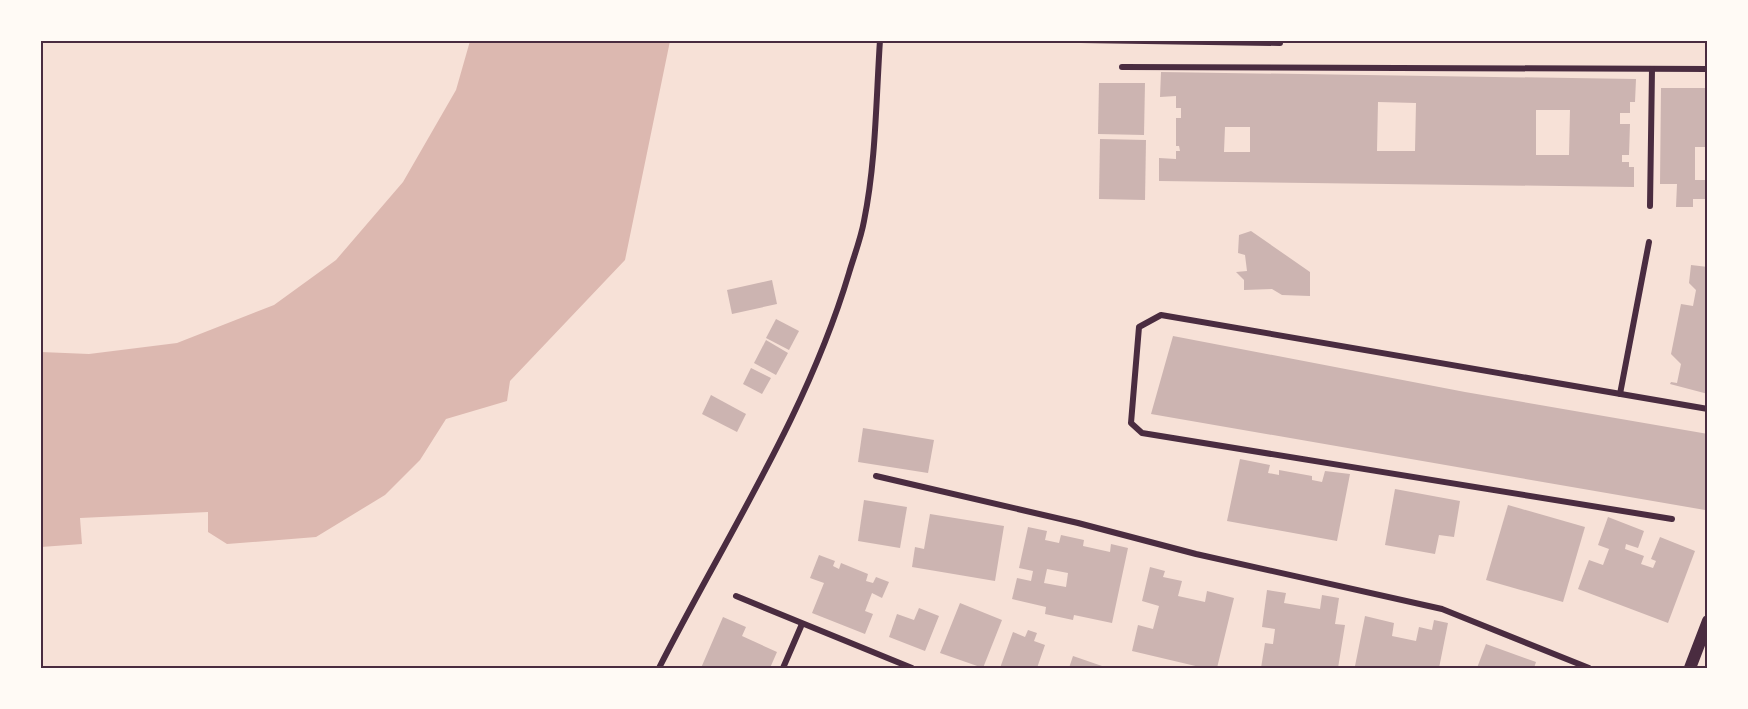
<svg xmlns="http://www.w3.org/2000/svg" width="1748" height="709" viewBox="0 0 1748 709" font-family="Spectral,serif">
<rect width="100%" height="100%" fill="#f7e1d7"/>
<!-- water -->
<path fill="#dcb8b0" d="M 470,41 L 670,41 L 625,260 L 510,381 L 507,401 L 446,419 L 420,460 L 385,495 L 316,537 L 227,544 L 208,532 L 208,512 L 80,518 L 82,544 L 41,547 L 41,352 L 89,354 L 177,343 L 274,305 L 336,260 L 403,182 L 456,90 Z"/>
<!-- building -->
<g fill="#ccb4b1" fill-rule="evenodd">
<path d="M 1161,72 L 1636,79 L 1635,102 L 1630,102 L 1630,113 L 1620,113 L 1620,124 L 1630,124 L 1629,155 L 1622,155 L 1622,162 L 1629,162 L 1629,167 L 1634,167 L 1634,187 L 1159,181 L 1159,158 L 1176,159 L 1176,151 L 1180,151 L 1179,146 L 1176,146 L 1176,118 L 1181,118 L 1181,108 L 1176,108 L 1176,96 L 1160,97 ZM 1378,102 L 1416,103 L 1415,151 L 1377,151 ZM 1536,110 L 1570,110 L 1569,155 L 1536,155 ZM 1225,127 L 1250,127 L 1250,152 L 1224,152 Z"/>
<path d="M 1099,83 L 1145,83 L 1144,135 L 1098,134 Z"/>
<path d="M 1661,88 L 1708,88 L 1708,147 L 1695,147 L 1695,180 L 1708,180 L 1708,199 L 1693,199 L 1693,207 L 1676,207 L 1677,184 L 1660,184 Z"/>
<path d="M 1100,139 L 1146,140 L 1145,200 L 1099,199 Z"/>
<path d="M 1251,231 L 1310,272 L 1310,296 L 1282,295 L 1272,289 L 1244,290 L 1244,280 L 1236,272 L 1247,271 L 1245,255 L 1238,253 L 1239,235 Z"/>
<path d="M 1691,265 L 1708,267 L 1708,394 L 1670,384 L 1671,382 L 1677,383 L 1681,364 L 1671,354 L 1681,304 L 1693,306 L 1696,290 L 1689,283 Z"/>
<path d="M 772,280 L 777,304 L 732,314 L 727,290 Z"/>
<path d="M 776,319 L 799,331 L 789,350 L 766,338 Z"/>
<path d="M 1173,336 L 1465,392 L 1708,434 L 1705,510 L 1151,414 Z"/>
<path d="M 766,340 L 788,353 L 776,375 L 754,363 Z"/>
<path d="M 751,368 L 771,378 L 762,394 L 743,384 Z"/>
<path d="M 711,395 L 746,414 L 737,432 L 702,414 Z"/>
<path d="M 863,428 L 934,440 L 928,473 L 858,462 Z"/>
<path d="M 1240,459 L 1270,465 L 1268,473 L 1279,475 L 1279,470 L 1312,476 L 1312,480 L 1322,482 L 1325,471 L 1350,474 L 1337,541 L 1227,521 Z"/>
<path d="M 1395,489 L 1460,501 L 1454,537 L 1439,535 L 1435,554 L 1385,545 Z"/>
<path d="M 864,500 L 907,507 L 900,548 L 858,541 Z"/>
<path d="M 1508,505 L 1585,527 L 1563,602 L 1486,580 Z"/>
<path d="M 930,514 L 1004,526 L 995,581 L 912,567 L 915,547 L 924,549 Z"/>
<path d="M 1608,517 L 1644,531 L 1638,548 L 1626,544 L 1625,549 L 1644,556 L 1641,564 L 1653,568 L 1656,561 L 1651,559 L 1660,537 L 1695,551 L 1668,623 L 1578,589 L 1589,560 L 1603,565 L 1609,549 L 1598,545 Z"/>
<path d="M 1028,527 L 1047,531 L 1045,540 L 1059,543 L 1061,535 L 1084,540 L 1083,546 L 1110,552 L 1111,544 L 1128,548 L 1112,623 L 1074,615 L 1073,620 L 1045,614 L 1046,607 L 1012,599 L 1017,578 L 1031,581 L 1033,571 L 1019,568 ZM 1047,569 L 1068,573 L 1066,587 L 1044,583 Z"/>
<path d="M 819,555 L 835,561 L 833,566 L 839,569 L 841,563 L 868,574 L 866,581 L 873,583 L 876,577 L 889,582 L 882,598 L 872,593 L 865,611 L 873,614 L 865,634 L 812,613 L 824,583 L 810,578 Z"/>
<path d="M 1150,567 L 1165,571 L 1163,577 L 1182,581 L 1178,596 L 1205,602 L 1207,591 L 1234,598 L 1217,668 L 1204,668 L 1132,651 L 1138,625 L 1153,629 L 1159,606 L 1142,601 Z"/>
<path d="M 1267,590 L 1286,593 L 1284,603 L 1320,609 L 1322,595 L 1339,598 L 1335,624 L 1345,625 L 1338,668 L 1261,668 L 1265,643 L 1273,644 L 1275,629 L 1262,627 Z"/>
<path d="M 960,603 L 1002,620 L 983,668 L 940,653 Z"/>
<path d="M 919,608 L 939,616 L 925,651 L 889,637 L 897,614 L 914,620 Z"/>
<path d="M 1365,616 L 1394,623 L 1392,636 L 1416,641 L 1419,627 L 1432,630 L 1434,620 L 1448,623 L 1439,668 L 1368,668 L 1355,666 Z"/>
<path d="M 723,617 L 746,627 L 742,636 L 777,652 L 770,668 L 701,668 Z"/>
<path d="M 1028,630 L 1037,633 L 1034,641 L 1045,645 L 1037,668 L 1000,668 L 1013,632 L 1025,637 Z"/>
<path d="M 1486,644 L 1536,662 L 1534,668 L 1477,668 Z"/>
<path d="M 1073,656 L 1102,666 L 1101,668 L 1069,668 Z"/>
</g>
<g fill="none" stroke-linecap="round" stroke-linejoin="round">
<!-- minor -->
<g stroke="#4a2c40" stroke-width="6">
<path d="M 1081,40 L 1280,43 L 1280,40"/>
<path d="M 1122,67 L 1708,69"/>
<path d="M 1650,206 L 1652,69"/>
<path d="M 1620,394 L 1649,242"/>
<path d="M 876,476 L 1078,523 L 1196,554 L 1442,609 L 1589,668"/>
<path d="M 1672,519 L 1142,433 L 1131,423 L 1139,327 L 1161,315 L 1708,409"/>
<path d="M 736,596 L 912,668"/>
<path d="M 659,668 C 725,538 807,414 849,273 C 854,256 861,238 864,221 C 876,162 876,100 880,40"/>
<path d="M 783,668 L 802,624"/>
</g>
<!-- secondary -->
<path stroke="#4a2c40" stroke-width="12" d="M 1690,668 L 1708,621"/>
</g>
<!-- border -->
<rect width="1748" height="709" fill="none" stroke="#fffaf5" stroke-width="84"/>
<rect x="42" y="42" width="1664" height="625" fill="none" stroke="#4a2c40" stroke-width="2"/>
</svg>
